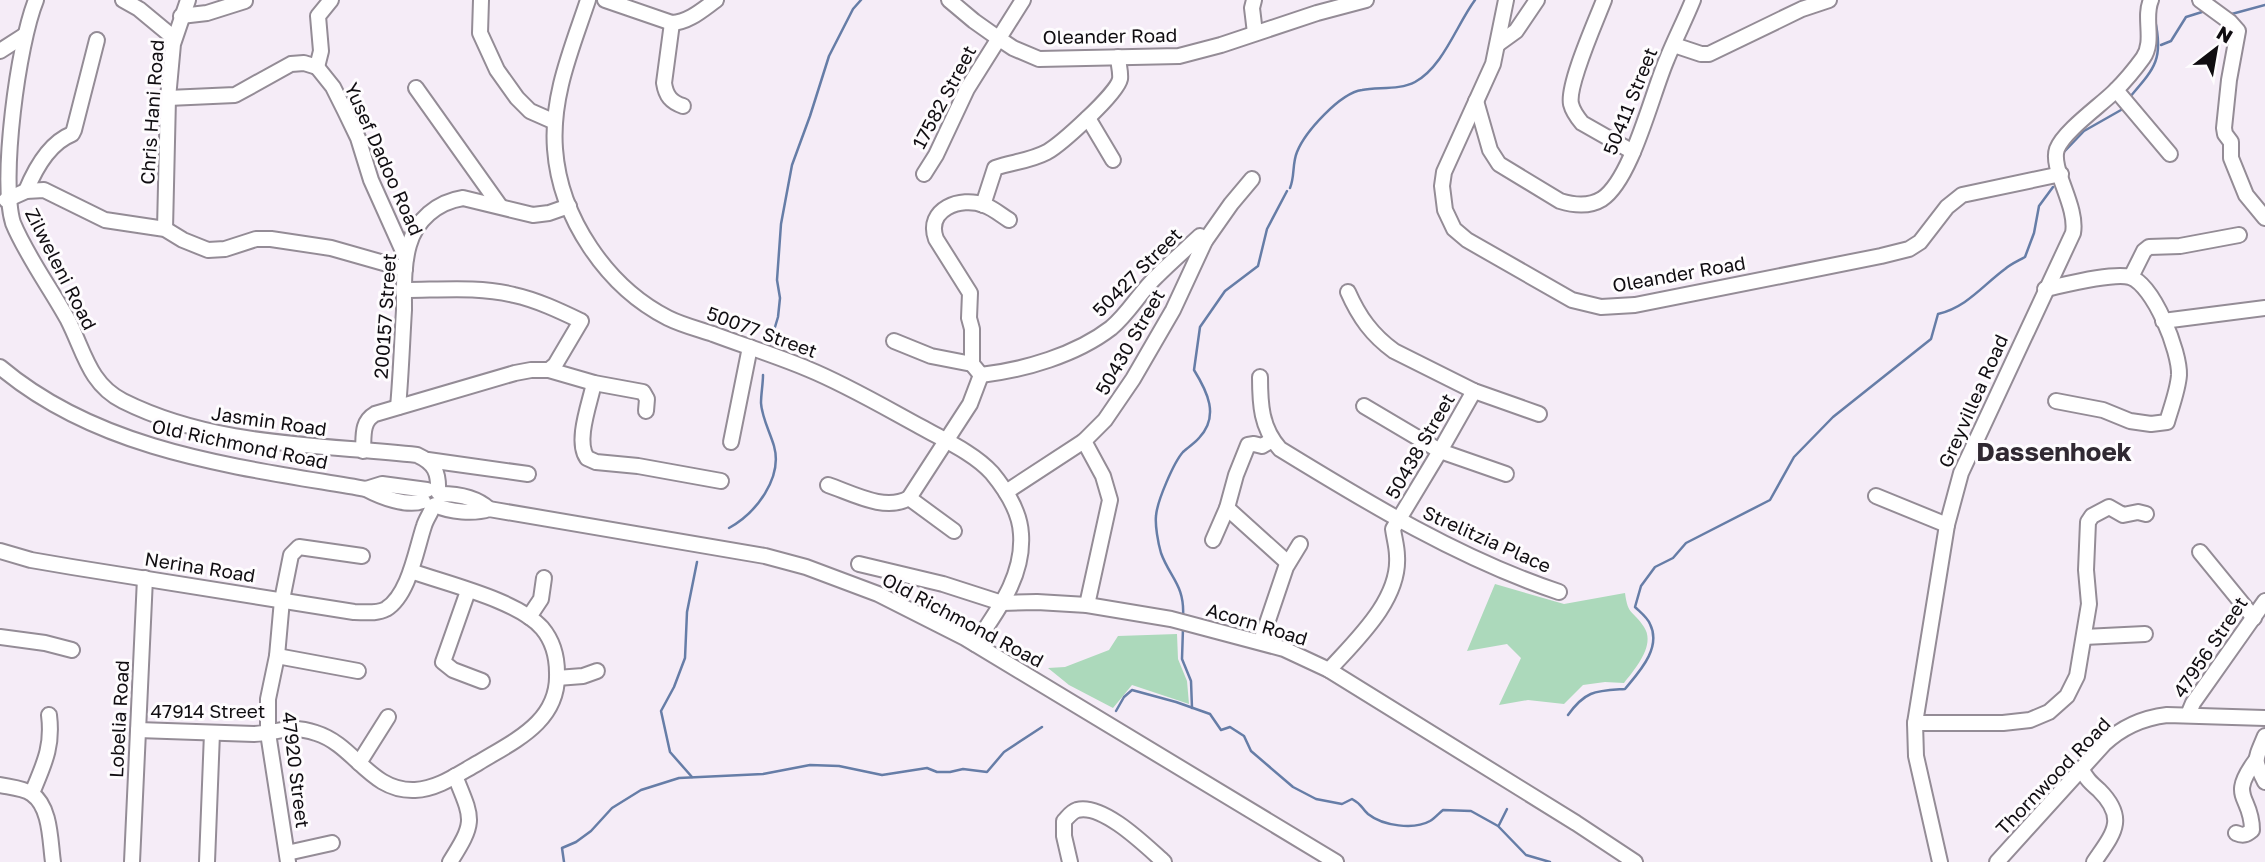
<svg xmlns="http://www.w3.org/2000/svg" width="2265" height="862" viewBox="0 0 2265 862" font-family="'Golos Text',sans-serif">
<rect width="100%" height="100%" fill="#f5ecf7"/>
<!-- green -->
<g fill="#acd9bb">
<path d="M 1495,584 L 1564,604 L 1625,593 C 1628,616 1633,610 1644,627 C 1656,645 1635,669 1624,683 L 1605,682 L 1583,685 L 1564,704 L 1528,700 L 1499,705 L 1521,658 L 1507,644 L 1467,651 Z"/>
<path d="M 1177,634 L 1178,659 L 1187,681 L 1189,704 L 1132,685 L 1113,708 L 1069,685 L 1048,668 L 1065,667 L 1109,650 L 1118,636 Z"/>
</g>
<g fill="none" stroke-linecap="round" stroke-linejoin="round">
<!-- stream -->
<g stroke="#667da7" stroke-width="2.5">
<path d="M 2228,15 L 2265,5"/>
<path d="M 2161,45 L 2171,41 L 2186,17 L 2202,12"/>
<path d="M 2129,98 C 2154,69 2164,60 2155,20"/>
<path d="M 2063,153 L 2084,131 L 2121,110"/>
<path d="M 1290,188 C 1295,176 1292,164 1297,152 C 1305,132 1340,93 1362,90 C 1378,87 1400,90 1415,82 C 1443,67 1457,24 1475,0"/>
<path d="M 769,347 L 778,317 L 780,298 L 777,280 L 781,224 L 792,165 L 810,116 L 829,56 L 853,9 L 861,0"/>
<path d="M 729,528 C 756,513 783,478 774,446 C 770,432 762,418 761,403 C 761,394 763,384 763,375"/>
<path d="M 1183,617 C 1185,585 1170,578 1161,553 C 1158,543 1155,525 1156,516 C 1157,501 1174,462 1183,452 C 1188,447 1195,443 1199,438 C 1220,416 1207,391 1194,370 L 1200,327 L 1225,291 L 1258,266 L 1267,229 L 1287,191"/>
<path d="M 1183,628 L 1182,659 L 1191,681 L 1192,708"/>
<path d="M 1116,711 L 1124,697 L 1132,690 L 1176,702 L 1210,714 L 1221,730 L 1230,727 L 1244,736 L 1251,751 L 1293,787 L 1316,799 L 1342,804 L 1352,799 C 1363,805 1361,808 1368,814 C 1383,826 1414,830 1430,821 C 1435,818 1439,813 1443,810 L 1471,811 L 1498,826 L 1526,855 L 1550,862"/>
<path d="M 1568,715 C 1586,690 1596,691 1625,689 C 1639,672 1662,648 1650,624 C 1647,617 1640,612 1635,607 L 1641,586 L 1655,567 L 1673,558 L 1686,543 L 1770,500 L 1794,457 L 1833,417 L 1931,339 L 1938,314 C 1967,307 1982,286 2005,269 C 2011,264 2018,261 2025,257 L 2034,233 L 2039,206 L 2053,187"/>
<path d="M 692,777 L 670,752 L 661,711 L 674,687 L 685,658 L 687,612 L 697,562"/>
<path d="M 1499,825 L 1507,809"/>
<path d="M 564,862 L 562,848 L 576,842 L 591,831 L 612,808 L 641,790 L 679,778 L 763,774 L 810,765 L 839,766 L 882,775 L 927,768 L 937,772 L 950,772 L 963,769 L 987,772 L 1004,752 L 1042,727"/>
</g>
<!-- minor casing -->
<g stroke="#948c96" stroke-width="18">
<g id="minor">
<path d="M 36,0 C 18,44 0,180 13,223 C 26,255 51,289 68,320 C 84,351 89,384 123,401 C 215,447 318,444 417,455 C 435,463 439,473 438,492"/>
<path d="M 123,0 L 139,9 L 174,38"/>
<path d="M 481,0 L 480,33 L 497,70 L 517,98 L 530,111 L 555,122"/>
<path d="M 588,0 C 572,48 551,96 555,149 C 560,218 607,287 668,318 C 682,325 698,329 713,334 C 745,346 777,356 808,369 C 847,385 884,407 921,427 C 944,440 974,453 992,473 C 1006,490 1020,512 1021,534 C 1024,577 997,611 975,644"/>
<path d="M 605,0 L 672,23 C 689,22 702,10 716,0"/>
<path d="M 949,0 L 974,21 L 998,38 L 1013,48 L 1039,59 L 1179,56 L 1221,45 L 1317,13 L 1366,0"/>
<path d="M 1254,0 L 1252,8 L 1255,33"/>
<path d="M 1506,0 L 1493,64 L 1444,172 L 1442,186 L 1445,210 L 1454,229 L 1467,240 L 1572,300 L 1601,307 L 1635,305 L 1881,256 L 1909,249 L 1920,242 L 1947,207 L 1962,195 L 2061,174"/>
<path d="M 1604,0 C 1596,21 1567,85 1571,104 C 1573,112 1577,117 1582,123 L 1633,152"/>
<path d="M 2200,0 L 2230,22 L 2238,31 L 2229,80 L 2224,128 L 2225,134 L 2231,142 L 2231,158 L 2246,195 L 2265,218"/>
<path d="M 181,16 L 207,13 L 245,1"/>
<path d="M 672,23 L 664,83 C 666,96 671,102 683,106"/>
<path d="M 1498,44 L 1516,31 L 1537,0"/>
<path d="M 1674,45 L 1701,54 L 1709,54 L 1802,9 L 1829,0"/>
<path d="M 0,51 L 25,35"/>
<path d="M 317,67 L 333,87 L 345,111 L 358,138 L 371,180 L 406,258"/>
<path d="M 317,67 L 321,51 L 318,16 L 331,0"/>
<path d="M 416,88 L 500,206"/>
<path d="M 2116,90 L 2170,154"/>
<path d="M 168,98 L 235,95 L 291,64 L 304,63 L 317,67"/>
<path d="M 1476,101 L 1490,150 L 1499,164 L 1560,201 C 1573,205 1589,207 1602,199 C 1632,179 1652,93 1667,59 C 1675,39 1685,20 1693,0"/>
<path d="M 1088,118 L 1113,160"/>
<path d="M 924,174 L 936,155 L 967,89 L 1023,0"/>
<path d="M 26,191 C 35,169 49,143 72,134 L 74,130 L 97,40"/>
<path d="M 6,200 L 26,191 L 44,190 L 105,220 L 165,229 L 183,240 L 208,250 L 225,249 L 256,239 L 271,239 L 331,248 L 405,269"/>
<path d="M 983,205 L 995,168 C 1012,162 1030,161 1047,152 C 1061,144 1117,94 1120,79 C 1121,72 1118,63 1118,57"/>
<path d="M 165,229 L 168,98 L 173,44 L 188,0"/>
<path d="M 2131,277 L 2144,251 L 2149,247 L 2180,246 L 2239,235"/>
<path d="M 2045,289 C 2064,285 2113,272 2130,277 C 2154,285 2180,352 2179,375 C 2178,390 2171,408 2167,422 L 2151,424 L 2130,421 L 2103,410 L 2056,401"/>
<path d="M 1348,292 C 1359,317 1372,335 1394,351 L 1474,391 L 1539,414"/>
<path d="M 2163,321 L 2265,308"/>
<path d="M 894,341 L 931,356 L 972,364"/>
<path d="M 0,367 C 102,453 240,467 366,489 C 381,497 407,507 423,501"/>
<path d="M 549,370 L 594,383 L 643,392 L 647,399 L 646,411"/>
<path d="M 981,375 C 1024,370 1076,355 1111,328 C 1129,313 1140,292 1157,276 C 1171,262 1186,249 1200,236 L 1205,241"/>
<path d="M 981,375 L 972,364 L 972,329 L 969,318 L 970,293 L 936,239 C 925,209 961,196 984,205 C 993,208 1001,215 1009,220"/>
<path d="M 1260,377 C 1260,404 1261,428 1280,449 C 1368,503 1460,559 1559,592"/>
<path d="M 594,383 C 590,403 575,441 587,458 L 596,462 L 638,466 L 721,481"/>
<path d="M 1364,406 L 1440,451 L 1506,474"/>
<path d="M 398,407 C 401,375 402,342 404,310 C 404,289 403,266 409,245 C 416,220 437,202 463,198 L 533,215 L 549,213 L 569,206"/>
<path d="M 1084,441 L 1103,476 L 1110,500 L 1087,605"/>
<path d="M 731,442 L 750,347"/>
<path d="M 363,451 C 364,437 361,422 375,414 L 515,373 L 531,370 L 549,370 L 555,365 L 581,321 C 560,311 537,300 514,295 C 479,286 440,290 404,290"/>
<path d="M 428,460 L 528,474"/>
<path d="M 828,485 C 852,493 885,512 909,498 L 970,404 L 981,375"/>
<path d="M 366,489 L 382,484 L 427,490"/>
<path d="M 1006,492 L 1084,441 L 1105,420 L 1133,379 L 1173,310 L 1205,241 L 1231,204 L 1252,179"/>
<path d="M 440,494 C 457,494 476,497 489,509"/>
<path d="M 1876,496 L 1947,525"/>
<path d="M 909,498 L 954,531"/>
<path d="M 435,505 C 450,512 474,514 489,509 L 765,556 L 806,567 L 878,594 L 965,638 L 1336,862"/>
<path d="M 1227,508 L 1288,563"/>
<path d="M 1213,540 L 1227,508 L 1236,475 L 1248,445 L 1254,444 L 1262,446 L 1272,440"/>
<path d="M 0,551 L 31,560 L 72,567 L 354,612 C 364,612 377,614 386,609 C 409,595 416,550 424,526 C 426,519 431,513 433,506"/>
<path d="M 2200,552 L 2254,618"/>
<path d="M 859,564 L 943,584 L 1002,603 L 1037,602 L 1087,605 L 1171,619 L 1284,649 L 1329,670 L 1576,823 L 1635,862"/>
<path d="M 468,591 L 443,662 L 453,670 L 482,681"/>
<path d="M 529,617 L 541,599 L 544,578"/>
<path d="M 0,637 L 45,643 L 72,650"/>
<path d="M 2084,637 L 2145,634"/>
<path d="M 1261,641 L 1286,567 L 1300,544"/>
<path d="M 277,656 L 358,671"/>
<path d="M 1329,670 C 1356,640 1400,600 1397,556 C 1397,547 1394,537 1393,529 L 1440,451 L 1474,391"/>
<path d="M 557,678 L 583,676 L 597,671"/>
<path d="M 2188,715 L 2193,703 L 2265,601"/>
<path d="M 1915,723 L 2003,723 L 2030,720 L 2049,712 L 2067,696 L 2077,676 L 2089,604 L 2086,570 L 2088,522 L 2092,516 L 2109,507 L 2123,515 L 2138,512 L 2146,514"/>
<path d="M 138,730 L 254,734 C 279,733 289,724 316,733 C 355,745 370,792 415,790 C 438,789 458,774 478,763 C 514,741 559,722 557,673 C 557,657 553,641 542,628 C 517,600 447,584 411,571"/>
<path d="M 2265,736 C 2255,760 2253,759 2265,782"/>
<path d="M 359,763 L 388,717"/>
<path d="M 2082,769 C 2085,778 2092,784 2099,790 C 2128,819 2113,834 2094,862"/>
<path d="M 0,785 C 9,787 24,788 32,794 C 51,807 50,842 53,862"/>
<path d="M 32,793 C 44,764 53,747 49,715"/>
<path d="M 2236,833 C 2243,836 2246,835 2252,830 C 2252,795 2227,799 2256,760"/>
<path d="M 287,853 L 332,843"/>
<path d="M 132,862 L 145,578"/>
<path d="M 207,862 L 212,733"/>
<path d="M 288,862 L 268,733 L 268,699 L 277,656 L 282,600 L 291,555 L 299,547 L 362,556"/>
<path d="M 450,862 C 476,821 473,820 455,776"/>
<path d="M 1070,862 L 1064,836 L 1064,821 C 1068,817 1071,812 1077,810 C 1103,803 1146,846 1164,862"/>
<path d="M 1940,862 L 1916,756 L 1915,723 L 1947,525 L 1961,473 L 2073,233 C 2078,206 2050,169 2057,149 C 2064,131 2101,105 2115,91 C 2125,81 2135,69 2143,58 C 2155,41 2143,18 2151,0"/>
<path d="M 1997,862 L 2104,744 C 2122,727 2142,718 2167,715 L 2265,718"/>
</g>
</g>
<!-- minor -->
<use href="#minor" stroke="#fff" stroke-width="14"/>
</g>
<g text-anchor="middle" stroke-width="6" stroke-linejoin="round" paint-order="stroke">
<!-- street labels -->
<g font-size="19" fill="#100d11" stroke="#fefcfe">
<text transform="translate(1110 36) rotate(-1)" y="7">Oleander Road</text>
<text transform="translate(944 97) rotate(-62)" y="7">17582 Street</text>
<text transform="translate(1630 101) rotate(-68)" y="7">50411 Street</text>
<text transform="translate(152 112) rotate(-86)" y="7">Chris Hani Road</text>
<text transform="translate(384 159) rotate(66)" y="7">Yusef Dadoo Road</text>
<text transform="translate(61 269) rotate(63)" y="7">Zilweleni Road</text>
<text transform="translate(1137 272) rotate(-45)" y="7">50427 Street</text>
<text transform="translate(1679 274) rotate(-10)" y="7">Oleander Road</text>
<text transform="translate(385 316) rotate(-86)" y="7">200157 Street</text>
<text transform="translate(762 332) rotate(20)" y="7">50077 Street</text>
<text transform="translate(1130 342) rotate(-60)" y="7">50430 Street</text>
<text transform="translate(1973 401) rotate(-66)" y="7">Greyvillea Road</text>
<text transform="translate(269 421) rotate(8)" y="7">Jasmin Road</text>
<text transform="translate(240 444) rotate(12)" y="7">Old Richmond Road</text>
<text transform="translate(1420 446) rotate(-60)" y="7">50438 Street</text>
<text transform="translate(1487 539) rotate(24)" y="7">Strelitzia Place</text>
<text transform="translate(200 567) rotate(9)" y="7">Nerina Road</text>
<text transform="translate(963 620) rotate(28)" y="7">Old Richmond Road</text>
<text transform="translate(1257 624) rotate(17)" y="7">Acorn Road</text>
<text transform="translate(2210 647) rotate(-56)" y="7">47956 Street</text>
<text x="208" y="718">47914 Street</text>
<text transform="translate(119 719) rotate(-87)" y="7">Lobelia Road</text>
<text transform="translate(296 770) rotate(83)" y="7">47920 Street</text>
<text transform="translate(2053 776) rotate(-46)" y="7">Thornwood Road</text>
</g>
<!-- district labels -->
<g font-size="26" font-weight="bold" fill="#302932" stroke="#fefcfe">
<text x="2054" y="461">Dassenhoek</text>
</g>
</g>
<!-- north arrow -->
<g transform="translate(2216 49) rotate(31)" stroke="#fefcfe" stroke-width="5" paint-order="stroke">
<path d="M0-5L12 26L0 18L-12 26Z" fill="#100d11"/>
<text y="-10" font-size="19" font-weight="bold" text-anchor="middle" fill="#100d11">N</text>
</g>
</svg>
